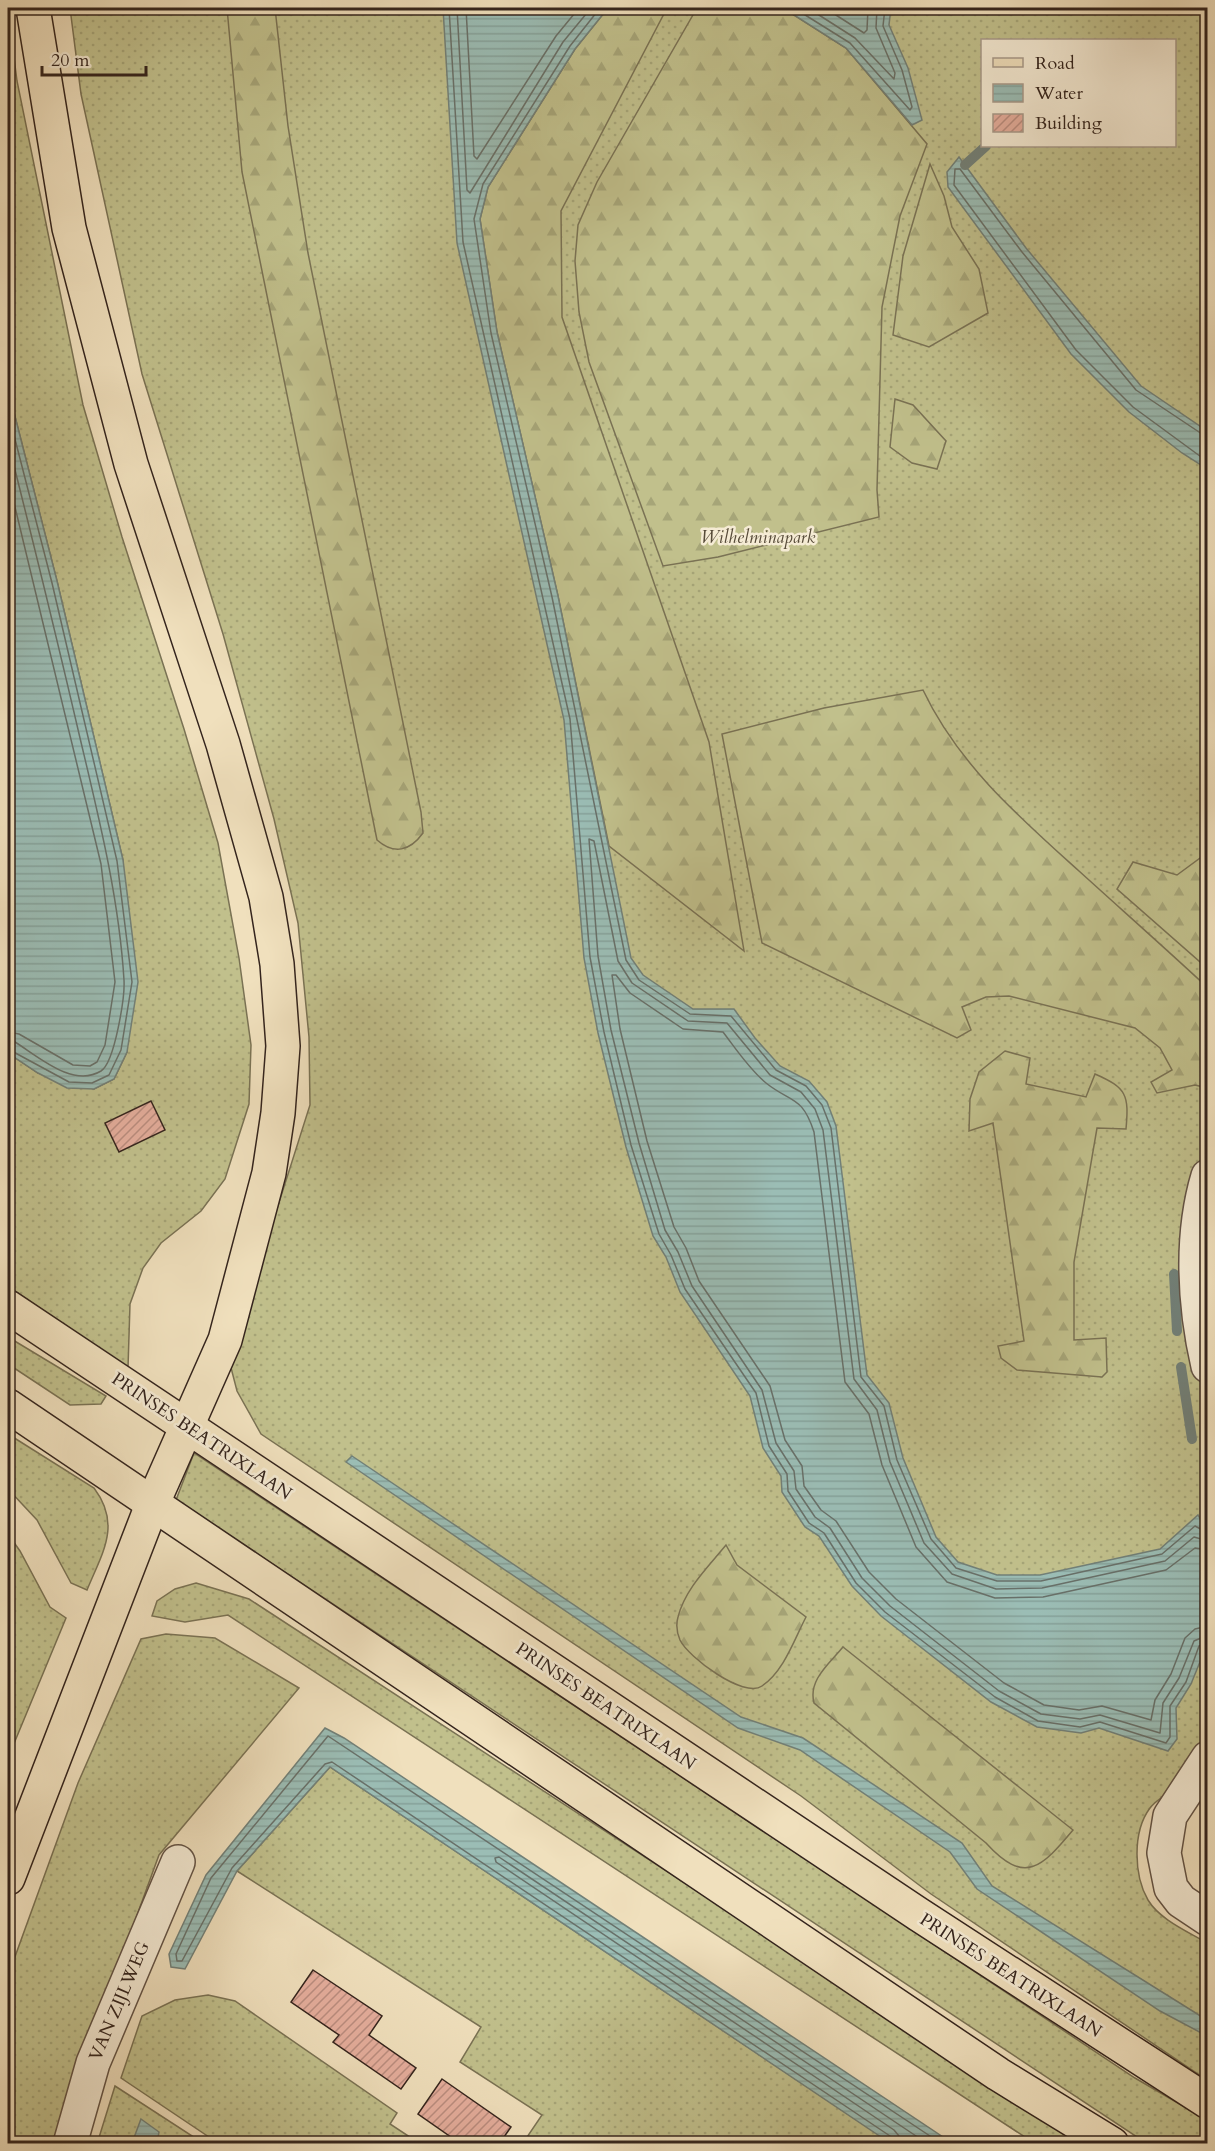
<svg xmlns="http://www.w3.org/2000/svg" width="1215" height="2151" viewBox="0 0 1215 2151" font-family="Cardo,serif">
<defs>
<pattern id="grass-dots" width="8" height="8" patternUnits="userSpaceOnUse" patternTransform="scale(1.5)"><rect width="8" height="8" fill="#c1c08c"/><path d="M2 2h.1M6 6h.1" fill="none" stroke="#a6a578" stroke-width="1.8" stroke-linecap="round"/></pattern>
<pattern id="forest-firs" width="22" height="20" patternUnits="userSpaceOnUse" patternTransform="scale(1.5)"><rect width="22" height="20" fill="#c1c08c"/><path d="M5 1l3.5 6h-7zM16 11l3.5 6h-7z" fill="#a6a578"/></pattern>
<pattern id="water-rules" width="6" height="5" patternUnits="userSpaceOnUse" patternTransform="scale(1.5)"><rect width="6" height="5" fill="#9bbdb5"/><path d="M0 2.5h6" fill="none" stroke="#86a29b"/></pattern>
<pattern id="building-hatch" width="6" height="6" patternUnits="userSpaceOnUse" patternTransform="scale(1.5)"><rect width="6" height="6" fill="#e5ae9d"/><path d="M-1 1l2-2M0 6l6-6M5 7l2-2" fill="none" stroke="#ba8d7f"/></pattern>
</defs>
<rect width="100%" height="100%" fill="#f0e0bd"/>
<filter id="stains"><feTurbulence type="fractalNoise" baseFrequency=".00333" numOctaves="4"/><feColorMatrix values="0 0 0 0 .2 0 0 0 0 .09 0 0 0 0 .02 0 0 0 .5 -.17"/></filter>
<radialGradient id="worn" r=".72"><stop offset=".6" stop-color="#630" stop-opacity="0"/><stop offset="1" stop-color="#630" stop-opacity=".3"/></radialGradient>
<!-- grass -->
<g fill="url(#grass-dots)" stroke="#7a7254" stroke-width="1.5" fill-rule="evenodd">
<path d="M 70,8 L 1207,8 L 1208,1792 L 1191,1779 C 1179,1787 1158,1797 1150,1808 C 1132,1832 1134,1876 1148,1900 C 1160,1920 1189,1932 1207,1943 L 1207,2080 L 931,1894 L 801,1796 L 261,1434 L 237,1391 L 229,1360 L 310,1105 L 309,1037 L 298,923 L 274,819 L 223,634 L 142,374 L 81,94 ZM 982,40 L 1174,40 L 1174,146 L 982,146 Z"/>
<path d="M 8,11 L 17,81 L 83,405 L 122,537 L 184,729 L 218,843 L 239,958 L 251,1045 L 249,1104 L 225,1179 L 201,1211 L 161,1243 L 143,1268 L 130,1304 L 128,1368 L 8,1286 L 8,1053 L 38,1073 L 94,1089 L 114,1079 L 127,1052 L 123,860 L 57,581 L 8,389 Z"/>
<path d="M 8,1337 L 106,1396 L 101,1404 L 70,1405 L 8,1364 Z"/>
<path d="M 8,1434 L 94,1488 C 122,1525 102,1553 87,1590 L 71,1583 L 37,1520 L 8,1489 Z"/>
<path d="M 194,1453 L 1135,2078 L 1207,2120 L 1207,2143 L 1146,2143 L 176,1500 Z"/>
<path d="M 8,1534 L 20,1551 L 50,1607 L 66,1618 L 8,1758 Z"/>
<path d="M 196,1583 L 249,1599 L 1084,2143 L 1034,2143 L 228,1615 L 185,1622 L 152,1616 L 157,1601 L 175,1589 Z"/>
<path d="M 166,1634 L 215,1638 L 299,1688 L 159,1855 L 54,2143 L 8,2143 L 8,1976 L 78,1783 L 141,1639 Z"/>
<path d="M 330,1767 L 891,2143 L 523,2143 L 542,2115 L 460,2062 L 481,2027 L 237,1871 Z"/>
<path d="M 208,1995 L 235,2001 L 397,2113 L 390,2124 L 419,2143 L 218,2143 L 121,2078 L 142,2016 L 175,2000 Z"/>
<path d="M 115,2086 L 203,2143 L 97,2144 Z"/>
</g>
<!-- forest -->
<g fill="url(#forest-firs)" stroke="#7a7254" stroke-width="1.5">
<path d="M 227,8 L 275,8 L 288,126 L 308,253 L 421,812 L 423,833 C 410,851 394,855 377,840 L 242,172 Z"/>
<path d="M 608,8 L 667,8 L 561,211 L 562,317 L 709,742 L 744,951 L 609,846 L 558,596 L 497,332 L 480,219 L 488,187 L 575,49 Z"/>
<path d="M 697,8 L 783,8 L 846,48 L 927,144 L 900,216 L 882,307 L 877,490 L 879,517 L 718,557 L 663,566 L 589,362 L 579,312 L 575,261 L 578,225 L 597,182 Z"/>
<path d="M 930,164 L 944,196 L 952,227 L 979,269 L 988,313 L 929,347 L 893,335 L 903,256 Z"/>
<path d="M 895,399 L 913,405 L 946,441 L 937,469 L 912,463 L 890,447 Z"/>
<path d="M 923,690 C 958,764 1019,817 1079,871 C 1122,910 1165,948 1207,987 L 1207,1088 L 1195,1085 L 1157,1093 L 1151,1082 L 1172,1070 L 1160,1048 L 1135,1028 L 1009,996 L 986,997 L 962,1007 L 971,1030 L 957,1038 L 762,943 L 722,734 L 824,708 Z"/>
<path d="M 1207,853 L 1207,968 L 1117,889 L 1133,862 L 1177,875 Z"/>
<path d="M 1005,1051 L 1030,1058 L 1026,1084 L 1086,1097 L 1095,1074 C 1127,1088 1129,1095 1126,1129 L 1097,1128 L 1074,1262 L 1074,1340 L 1106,1338 L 1107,1372 L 1102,1377 L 1017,1370 L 1001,1358 L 998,1346 L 1024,1341 L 993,1123 L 969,1131 L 970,1099 L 979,1072 Z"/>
<path d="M 726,1545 L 737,1565 L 806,1617 C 794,1640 784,1671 762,1686 C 744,1699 688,1657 680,1640 C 677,1633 676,1624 678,1617 C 685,1589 708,1567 726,1545 Z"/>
<path d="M 843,1647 L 1073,1830 C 1042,1867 1025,1886 986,1843 L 814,1703 C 808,1680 829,1664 843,1647 Z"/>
</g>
<!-- water -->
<g fill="url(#water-rules)" stroke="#728078" stroke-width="1.5">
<path d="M 443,8 L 608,8 L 575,49 L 488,187 L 480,219 L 497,332 L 558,596 L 631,958 L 643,975 L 693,1009 L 734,1009 L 755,1038 L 780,1066 L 809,1081 L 827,1102 L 836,1126 L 867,1375 L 889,1403 L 903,1458 L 936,1537 L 958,1562 L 997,1575 L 1040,1575 L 1160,1549 L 1198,1515 L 1207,1531 L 1206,1647 L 1191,1684 L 1176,1708 L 1177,1739 L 1168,1751 L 1099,1728 L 1081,1733 L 1037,1727 L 991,1702 L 881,1616 L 852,1586 L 819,1536 L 805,1527 L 782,1492 L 781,1476 L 763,1448 L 750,1396 L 680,1292 L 666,1257 L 653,1236 L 626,1147 L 598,1033 L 584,958 L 564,720 L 457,243 Z"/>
<path d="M 783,8 L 891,8 L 889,25 L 908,68 L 922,120 L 912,125 L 846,48 Z"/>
<path d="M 959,157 L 1026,248 L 1141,386 L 1207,431 L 1207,469 L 1182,453 L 1129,412 L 1071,354 L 948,187 L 947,172 Z"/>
<path d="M 8,389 L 57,581 L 123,860 L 138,982 L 127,1052 L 114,1079 L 94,1089 L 67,1088 L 38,1073 L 8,1053 Z"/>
<path d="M 352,1456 L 741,1717 L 803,1738 L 962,1843 L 992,1886 L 1207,2020 L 1207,2036 L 1160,2011 L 977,1889 L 950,1852 L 800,1750 L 738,1728 L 346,1462 Z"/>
<path d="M 325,1728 L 344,1738 L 952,2143 L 890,2143 L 330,1767 L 237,1871 L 185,1969 L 171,1967 L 169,1954 L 206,1875 Z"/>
<path d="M 141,2119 L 159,2132 L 157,2143 L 132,2143 Z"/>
</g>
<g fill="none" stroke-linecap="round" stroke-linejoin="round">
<!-- shore -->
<g stroke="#687069" stroke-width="1.5">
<path d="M 449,8 L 463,242 L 570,719 L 590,957 L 604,1032 L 631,1145 L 659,1234 L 671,1255 L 685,1289 L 756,1393 L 769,1446 L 787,1474 L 788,1491 L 809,1523 L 824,1533 L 856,1583 L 885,1612 L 995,1697 L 1038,1721 L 1080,1727 L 1100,1722 L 1166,1743 L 1170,1737 L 1170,1706 L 1186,1682 L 1199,1646 L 1208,1643"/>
<path d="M 457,8 L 467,190 L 470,193 L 563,42 L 591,8"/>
<path d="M 466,8 L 474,156 L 477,159 L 556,36 L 579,8"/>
<path d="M 600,8 L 570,46 L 483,184 L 474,219 L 491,333 L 552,597 L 626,960 L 639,980 L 690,1014 L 731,1016 L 776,1070 L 806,1086 L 822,1105 L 831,1128 L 861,1377 L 884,1406 L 897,1460 L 931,1539 L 956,1568 L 997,1581 L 1041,1581 L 1162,1554 L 1195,1526 L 1208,1533"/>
<path d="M 794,8 L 850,43 L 910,110 L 912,107 L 902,70 L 883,26 L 885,8"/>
<path d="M 808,8 L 855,38 L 894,79 L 895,73 L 876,28 L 877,8"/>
<path d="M 825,8 L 864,33 L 867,30 L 868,8"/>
<path d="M 8,412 L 52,583 L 117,861 L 132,982 L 121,1050 L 109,1075 L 92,1083 L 69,1082 L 8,1049"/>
<path d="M 1208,435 L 1202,434 L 1136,390 L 1022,252 L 960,169 L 955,169 L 954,185 L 1076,350 L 1133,407 L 1208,462"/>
<path d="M 8,442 C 33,541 57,639 80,738 C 99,818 119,898 124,980 C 125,996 115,1062 101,1071 C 73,1088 39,1057 15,1042 L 8,1041"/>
<path d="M 8,478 L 101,864 L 115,982 L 105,1045 L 97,1062 L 90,1066 L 73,1065 L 19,1034 L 8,1032"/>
<path d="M 1208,1541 L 1194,1537 L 1165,1561 L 1042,1588 L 996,1589 L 952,1574 L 924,1543 L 890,1462 L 877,1410 L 854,1379 L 823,1130 L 815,1109 L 801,1092 L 770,1075 L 727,1023 L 688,1021 L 632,983 L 618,961 L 594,841 L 589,839 L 598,956 L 611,1030 L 639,1143 L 665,1230 L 678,1252 L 692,1286 L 762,1390 L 776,1443 L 794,1471 L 796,1489 L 815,1517 L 830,1528 L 862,1578 L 890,1606 L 999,1691 L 1041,1714 L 1080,1719 L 1100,1715 L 1160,1733 L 1163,1703 L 1179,1678 L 1194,1641 L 1208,1635"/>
<path d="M 1208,1550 L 1195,1548 L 1166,1570 L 1043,1597 L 995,1598 L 947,1582 L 916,1547 L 882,1465 L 869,1414 L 845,1382 L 814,1132 C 802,1095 791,1103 766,1083 C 749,1069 736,1049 723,1032 L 683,1029 L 630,993 L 616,975 L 612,975 L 620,1029 L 647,1141 L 674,1227 L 686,1248 L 699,1281 L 770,1386 L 785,1440 L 802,1466 L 804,1486 L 821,1510 L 836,1521 L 869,1572 L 896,1599 L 1004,1683 L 1044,1705 L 1079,1710 L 1102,1706 L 1151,1720 L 1155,1700 L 1171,1674 L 1185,1638 L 1195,1629 L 1208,1626"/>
<path d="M 893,2144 L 890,2136 L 332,1762 L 325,1764 L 232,1868 L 182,1961 L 177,1961 L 176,1954 L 211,1878 L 328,1736 L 942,2144"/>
<path d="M 900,2144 L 899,2136 L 894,2130 L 496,1862 L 495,1858 L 499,1857 L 928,2144"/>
</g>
<!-- stream -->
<g stroke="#728078" stroke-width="10">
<path d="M 965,165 L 986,146"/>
<path d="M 1174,1274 L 1177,1331"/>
<path d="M 1181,1367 L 1192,1439"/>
</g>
</g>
<!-- building -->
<g fill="url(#building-hatch)" stroke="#34241d" stroke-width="1.5">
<path d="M 151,1101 L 165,1130 L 119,1152 L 105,1123 Z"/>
<path d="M 313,1970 L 382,2016 L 369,2035 L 416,2068 L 401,2089 L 333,2042 L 339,2035 L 291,2002 Z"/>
<path d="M 442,2079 L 511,2127 L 499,2144 L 461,2144 L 418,2114 Z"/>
</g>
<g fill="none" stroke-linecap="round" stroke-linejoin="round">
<!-- street casing -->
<g stroke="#635345" stroke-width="36">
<g id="street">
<path d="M 1208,1176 C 1190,1236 1194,1305 1208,1366"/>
<path d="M 1208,1758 L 1170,1816 L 1164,1853 L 1171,1888 L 1181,1901 L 1208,1919"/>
<path d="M 70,2144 L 93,2063 L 178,1862"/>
</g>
</g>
<!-- primary casing -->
<g stroke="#34241d" stroke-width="36">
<g id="primary">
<path d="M 8,1307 L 918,1914 L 1208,2102"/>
<path d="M 8,1406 L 998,2074 L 1112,2144"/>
</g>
</g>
<!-- highway casing -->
<g stroke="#34241d" stroke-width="36">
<path id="highway" d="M 8,1878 L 152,1505 L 225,1340 L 269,1173 L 278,1113 L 283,1046 L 277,964 L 266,897 L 223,744 L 131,464 L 69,228 L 33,8"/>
</g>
<!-- street -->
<use href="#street" stroke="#f5ebd4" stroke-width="33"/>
<!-- primary -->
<use href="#primary" stroke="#f0e0bd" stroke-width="33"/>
<!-- highway -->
<use href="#highway" stroke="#f0e0bd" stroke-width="33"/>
</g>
<g text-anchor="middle" stroke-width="5" stroke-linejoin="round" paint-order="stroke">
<!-- park labels -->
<g font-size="18" font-style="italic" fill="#574b39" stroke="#f5ebd4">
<text x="758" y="543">Wilhelminapark</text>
</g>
<!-- street labels -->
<g font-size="18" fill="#34241d" stroke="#f5ebd4">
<text transform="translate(202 1436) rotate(34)" y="6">PRINSES BEATRIXLAAN</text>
<text transform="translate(606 1706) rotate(34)" y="6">PRINSES BEATRIXLAAN</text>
<text transform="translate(1011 1975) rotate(33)" y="6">PRINSES BEATRIXLAAN</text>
<text transform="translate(119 2001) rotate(-67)" y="6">VAN ZIJLWEG</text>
</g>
</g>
<!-- margin -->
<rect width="1215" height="2151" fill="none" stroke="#f0e0bd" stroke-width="30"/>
<rect x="9" y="9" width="1197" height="2133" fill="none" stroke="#34241d" stroke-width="3"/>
<rect x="15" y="15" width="1185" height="2121" fill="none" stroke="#34241d" stroke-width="1.5"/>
<!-- legend -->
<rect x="981" y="39" width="195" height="108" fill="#f5ebd4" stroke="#a89b8b" stroke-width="1.5"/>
<rect x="993" y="58" width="30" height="9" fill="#f0e0bd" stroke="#a89b8b" stroke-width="1.5"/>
<text x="1035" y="69" font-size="18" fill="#34241d">Road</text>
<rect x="993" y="84" width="30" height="18" fill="url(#water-rules)" stroke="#a89b8b" stroke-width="1.5"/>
<text x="1035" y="99" font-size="18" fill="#34241d">Water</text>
<rect x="993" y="114" width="30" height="18" fill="url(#building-hatch)" stroke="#a89b8b" stroke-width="1.5"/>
<text x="1035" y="129" font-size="18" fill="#34241d">Building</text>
<!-- scale -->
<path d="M42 66v9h104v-9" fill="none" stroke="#34241d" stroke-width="3"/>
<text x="51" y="66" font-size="18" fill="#34241d" stroke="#f5ebd4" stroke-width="4.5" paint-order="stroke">20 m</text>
<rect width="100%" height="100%" filter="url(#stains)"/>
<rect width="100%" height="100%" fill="url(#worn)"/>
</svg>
